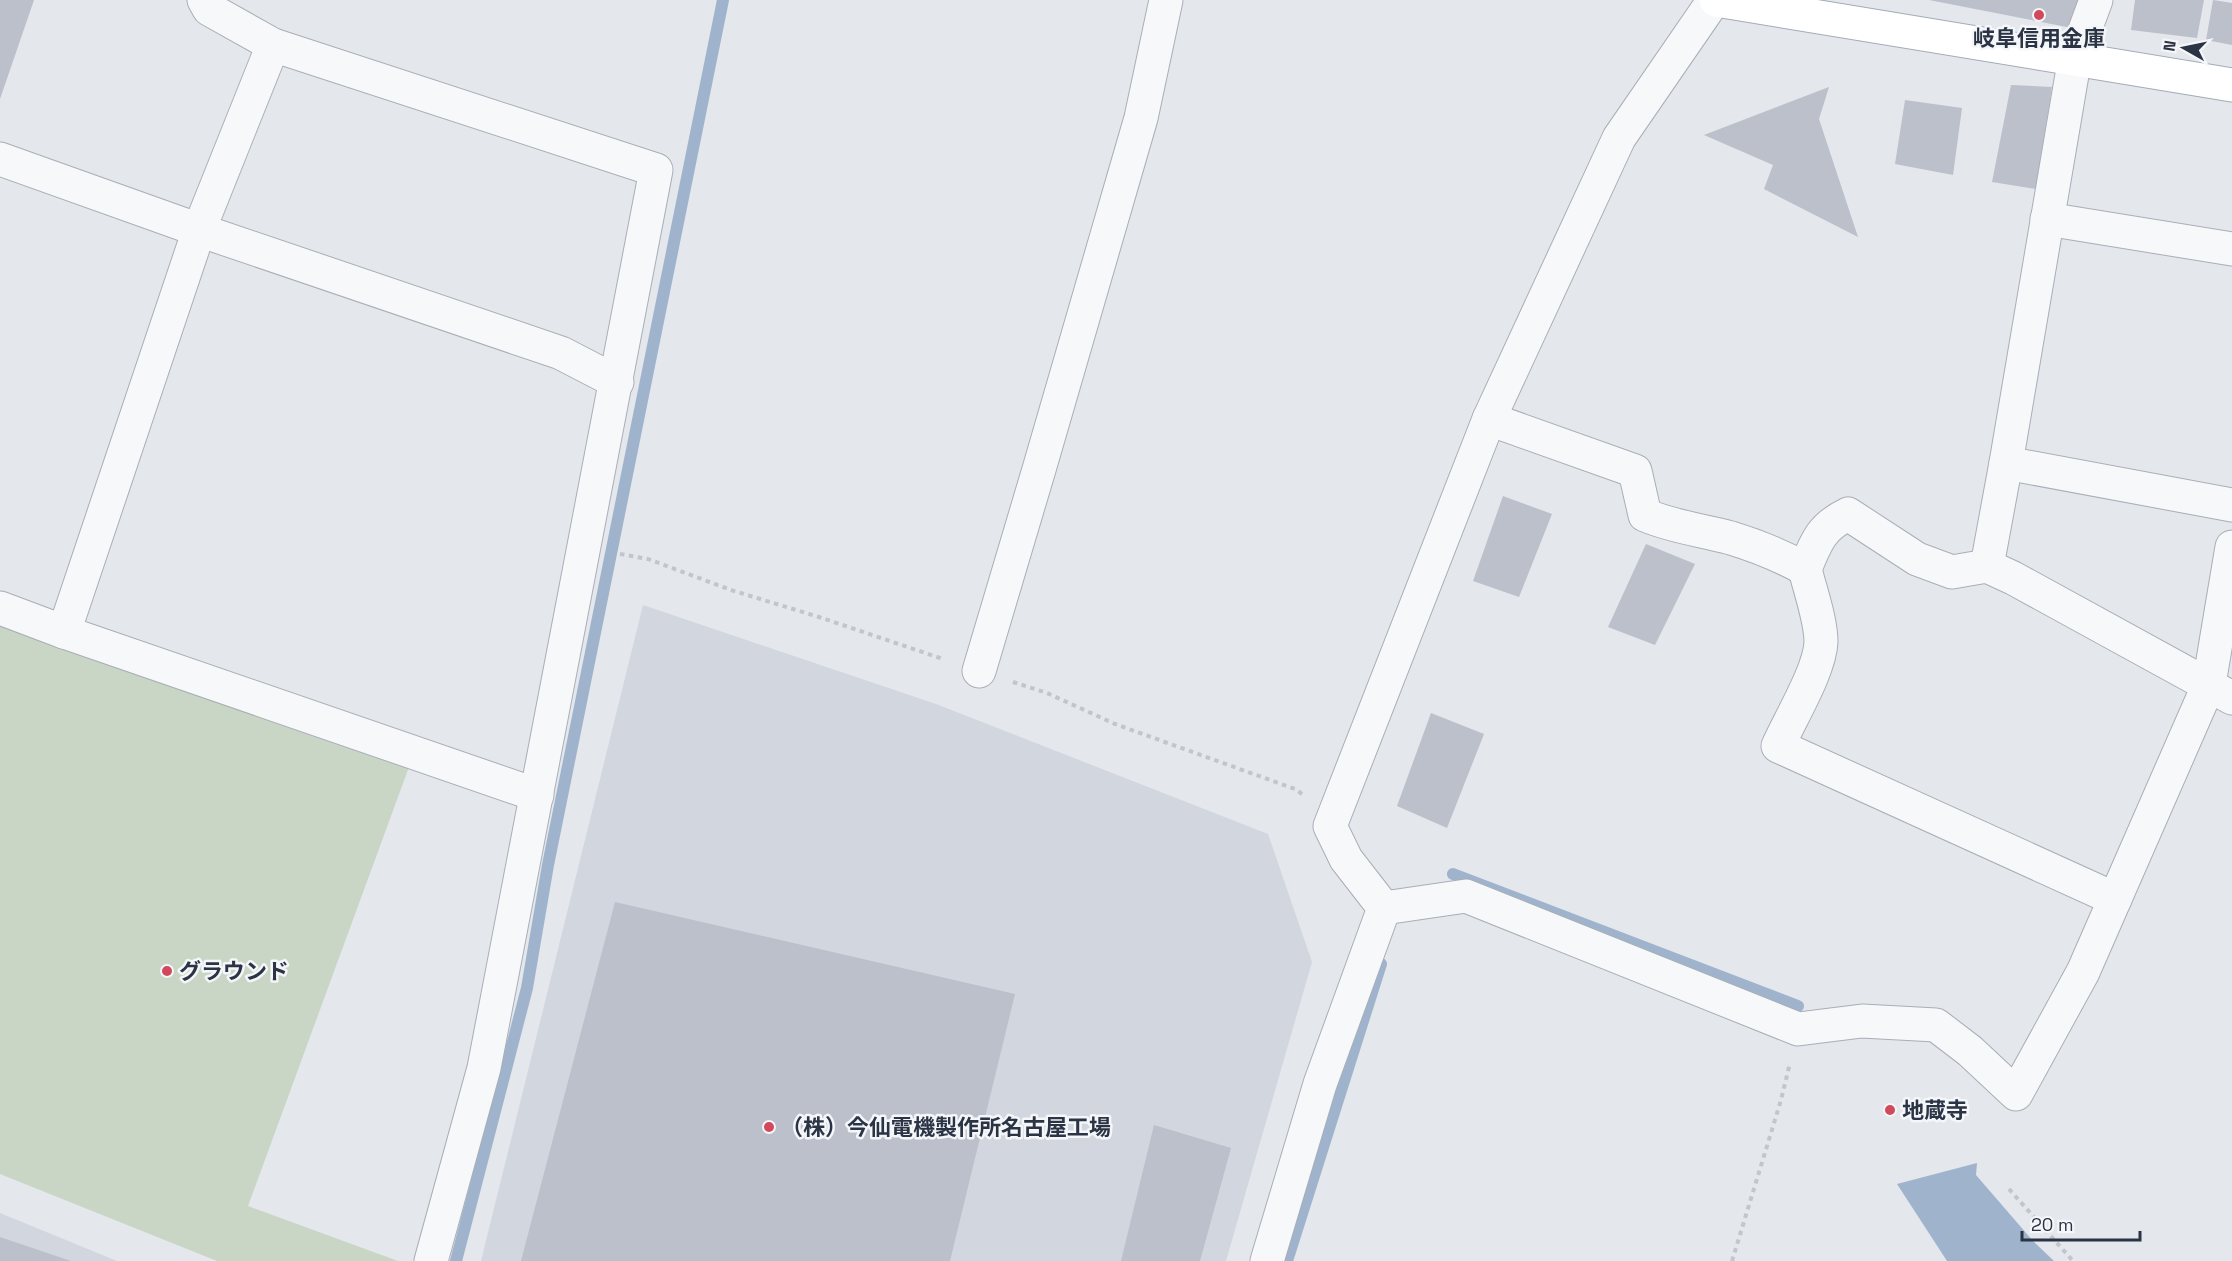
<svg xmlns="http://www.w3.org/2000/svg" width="2232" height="1261" viewBox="0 0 2232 1261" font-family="'Space Grotesk','Noto Sans JP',sans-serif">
<rect width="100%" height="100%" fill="#e4e7ec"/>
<!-- built -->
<g fill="#d2d6de">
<path d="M 643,605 L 936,704 L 1268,834 L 1312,962 L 1226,1261 L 481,1261 Z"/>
<path d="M 0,1213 L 117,1261 L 0,1261 Z"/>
</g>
<!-- green -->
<path fill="#c9d6c5" d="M 0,621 L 409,767 L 248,1206 L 398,1261 L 217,1261 L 0,1174 Z"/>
<!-- water -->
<path fill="#9fb4cc" d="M 1977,1163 L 1976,1175 L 2033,1241 L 2054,1261 L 1947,1261 L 1897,1184 Z"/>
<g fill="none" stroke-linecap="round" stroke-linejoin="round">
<!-- stream -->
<g stroke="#9fb4cc" stroke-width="12">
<path d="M 1453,874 L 1798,1006"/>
<path d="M 456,1261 L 527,988 L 548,865 L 723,0"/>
<path d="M 1287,1261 L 1381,964"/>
</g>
</g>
<!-- building -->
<g fill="#bbc0ca">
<path d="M 0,0 L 34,0 L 0,99 Z"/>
<path d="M 1929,0 L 2082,0 L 2072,28 Z"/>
<path d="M 2135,0 L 2204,0 L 2197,38 L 2131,30 Z"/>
<path d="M 2213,0 L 2232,3 L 2232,45 L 2206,40 Z"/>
<path d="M 2011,85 L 2052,87 L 2036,189 L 1992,182 Z"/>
<path d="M 1829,87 L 1819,119 L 1858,237 L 1764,189 L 1773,165 L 1704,135 Z"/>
<path d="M 1905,100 L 1962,108 L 1953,175 L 1895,164 Z"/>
<path d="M 1503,496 L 1552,514 L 1519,597 L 1473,581 Z"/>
<path d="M 1646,544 L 1695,564 L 1655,645 L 1608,627 Z"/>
<path d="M 1431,713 L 1484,734 L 1447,828 L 1397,806 Z"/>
<path d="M 615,902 L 1015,994 L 950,1261 L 521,1261 Z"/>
<path d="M 1154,1125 L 1231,1148 L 1200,1261 L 1121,1261 Z"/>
<path d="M 0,1237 L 71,1261 L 0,1261 Z"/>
</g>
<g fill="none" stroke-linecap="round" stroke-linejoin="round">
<!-- minor casing -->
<g stroke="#a9aeb7" stroke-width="35">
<g id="minor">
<path d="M 204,0 L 209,9 L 273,45 L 656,170 L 484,1068 L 431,1261"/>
<path d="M 2096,0 L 2075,57 L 2006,463 L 2232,505"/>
<path d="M 0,159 L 199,230 L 561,353 L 617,382"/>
<path d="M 2047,219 L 2232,249"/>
<path d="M 1489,419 L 1635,471 L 1645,515 C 1673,527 1702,530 1731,538 C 1757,546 1782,556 1805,569 C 1816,542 1821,527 1848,514 L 1917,559 L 1952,572 L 1987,566 L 2013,578 L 2232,698"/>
<path d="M 1987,566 L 2006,463"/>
<path d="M 1805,569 C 1810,590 1821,620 1821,642 C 1820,670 1790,719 1778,746 L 2115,899"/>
<path d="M 0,608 L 64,632 L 537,795"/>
<path d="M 64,632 L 199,230 L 273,45"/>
<path d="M 979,671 L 1040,466 L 1141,118 L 1166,0"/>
<path d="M 1384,908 L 1466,896 L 1798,1029 L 1862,1021 L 1936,1025 L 1970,1051 L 2016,1094 L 2083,972 L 2209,684 L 2232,547"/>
<path d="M 1267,1261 L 1320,1084 L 1384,908 L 1346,859 L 1330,826 L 1489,419 L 1619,138 L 1714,0"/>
</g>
</g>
<!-- major casing -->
<g stroke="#a3abb8" stroke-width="35">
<path id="major" d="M 1716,0 L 2232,85"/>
</g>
<!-- path -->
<g stroke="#c2c5cb" stroke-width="4" stroke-dasharray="4.5 4.5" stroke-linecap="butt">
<path d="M 620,554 L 648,559 L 731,590 L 819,617 L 943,659"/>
<path d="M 1013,682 L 1047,693 L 1115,724 L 1295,789 L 1302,794"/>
<path d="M 2009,1189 L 2073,1261"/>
<path d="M 1732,1261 L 1781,1100 L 1790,1063"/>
</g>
<!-- minor -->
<use href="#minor" stroke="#f7f8fa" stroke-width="33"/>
<!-- major -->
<use href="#major" stroke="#fff" stroke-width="33"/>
</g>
<!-- markers -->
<g fill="#d1495b" stroke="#f4f6f9" stroke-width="2">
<circle cx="2039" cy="15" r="6"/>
<circle cx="167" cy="971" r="6"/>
<circle cx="1890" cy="1110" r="6"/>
<circle cx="769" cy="1127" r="6"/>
</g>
<g text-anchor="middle" stroke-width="5" stroke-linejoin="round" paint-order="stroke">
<!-- poi labels -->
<g font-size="22" font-weight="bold" fill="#2b3445" stroke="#f4f6f9" text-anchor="start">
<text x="2039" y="46" text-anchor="middle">岐阜信用金庫</text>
<text x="179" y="979">グラウンド</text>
<text x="1902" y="1118">地蔵寺</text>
<text x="781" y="1135">（株）今仙電機製作所名古屋工場</text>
</g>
</g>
<!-- north arrow -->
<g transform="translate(2184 48) rotate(279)" stroke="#f4f6f9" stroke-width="4.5" paint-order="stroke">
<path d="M0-4.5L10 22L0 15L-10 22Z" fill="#2b3445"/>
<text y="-9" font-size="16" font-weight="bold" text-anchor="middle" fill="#2b3445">N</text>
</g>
<!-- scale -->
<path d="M2022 1231v9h118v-9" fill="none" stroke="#2b3445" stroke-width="3"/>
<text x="2031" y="1231" font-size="18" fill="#2b3445" stroke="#f4f6f9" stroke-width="4.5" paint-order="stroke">20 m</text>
</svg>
